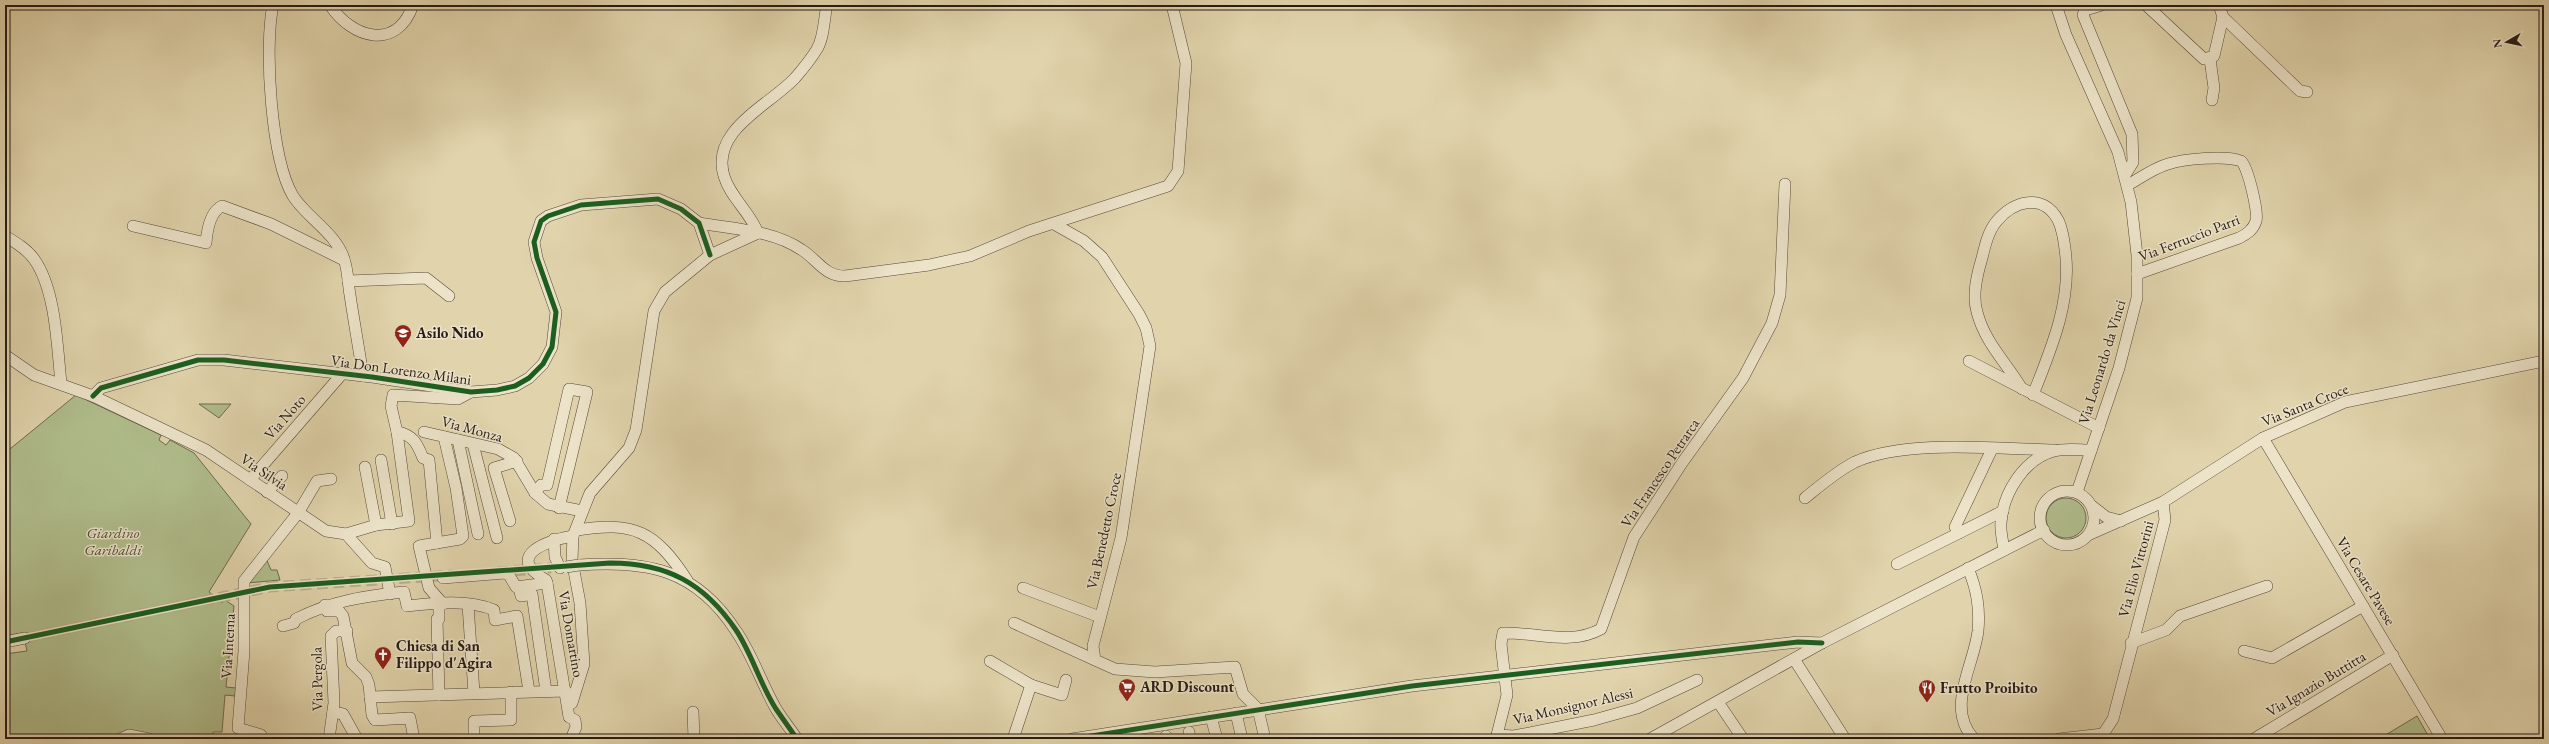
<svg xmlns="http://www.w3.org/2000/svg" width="2549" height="744" viewBox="0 0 2549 744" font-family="'EB Garamond',serif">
<rect width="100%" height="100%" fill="#e1d4ac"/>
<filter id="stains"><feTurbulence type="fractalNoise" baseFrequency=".005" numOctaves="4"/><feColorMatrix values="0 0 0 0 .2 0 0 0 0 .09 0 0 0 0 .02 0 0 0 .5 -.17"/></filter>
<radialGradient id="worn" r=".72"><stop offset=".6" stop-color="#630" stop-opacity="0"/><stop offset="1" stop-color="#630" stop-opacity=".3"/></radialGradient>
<!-- green -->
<g fill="#b0bd8c" stroke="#6b6c50">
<path d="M 76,395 L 161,435 L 159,440 L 166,445 L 170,440 L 194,453 L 251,524 L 209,592 L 222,603 L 225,600 L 234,606 L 226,687 L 236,688 L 235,696 L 225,695 L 222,732 L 213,732 L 213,739 L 162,739 L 134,733 L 116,739 L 5,739 L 5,654 L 27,651 L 23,633 L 5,636 L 5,453 Z"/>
<path d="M 199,404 L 231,404 L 219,418 Z"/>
<circle cx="2066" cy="518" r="20"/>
<path d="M 266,558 L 271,570 L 277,570 L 280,580 L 247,583 Z"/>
<path d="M 2417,716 L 2430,739 L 2379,739 Z"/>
</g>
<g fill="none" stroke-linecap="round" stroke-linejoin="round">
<!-- minor-tunnel -->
<g stroke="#bcaf8e" stroke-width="11" stroke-dasharray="11 5.5" stroke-linecap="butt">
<path d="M 498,572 L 551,568"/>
<path d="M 25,638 L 270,587 L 453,575"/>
</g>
<!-- minor casing -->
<g stroke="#55493b" stroke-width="12">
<g id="minor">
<path d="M 273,5 C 264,47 271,159 293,196 C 307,218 336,233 344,259 C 348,270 348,284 350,295 C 354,322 359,349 363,376"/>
<path d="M 330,5 C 352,39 397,51 413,5"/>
<path d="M 2056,5 L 2066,35 L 2118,152 L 2131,202 L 2137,255 L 2137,298 L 2119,368 L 2077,492"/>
<path d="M 2102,5 L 2085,10 L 2083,15 L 2132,134 L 2133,162 L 2125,175"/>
<path d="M 2146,5 L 2204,59 L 2214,56 L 2223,17"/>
<path d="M 2219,5 L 2223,17 L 2300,91 L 2307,92"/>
<path d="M 2210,59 L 2214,88 L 2212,100"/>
<path d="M 2128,185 C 2140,178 2154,168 2168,164 C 2183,159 2226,155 2241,161 C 2247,164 2259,213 2256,221 C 2253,230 2247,234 2239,238 L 2137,274"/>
<path d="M 699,223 C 733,229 773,230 802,250 C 818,260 824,276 845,276 L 929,265 L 970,256 L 1029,231 L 1168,186 L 1178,171 L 1186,63 L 1172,5"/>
<path d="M 1054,224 L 1084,241 L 1102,257 L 1139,314 L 1146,328 L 1150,346 L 1121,538 L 1093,646 L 1095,660 L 1115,669 L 1155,672 L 1235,667 L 1243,694 L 1258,709 L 1265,739"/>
<path d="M 133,226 L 206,243 C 207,230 210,212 222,206 L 271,224 L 344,260"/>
<path d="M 758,233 C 750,212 730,197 724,176 C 710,130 770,105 795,78 C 802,70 811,59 817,49 C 824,38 824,18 827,5"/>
<path d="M 5,236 C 15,242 27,249 34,259 C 56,290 57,346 61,383"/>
<path d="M 348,281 L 426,278 L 449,296"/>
<path d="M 5,355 L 34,375 L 93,396 L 206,450 L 326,531 L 346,534 L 372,563 L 385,567 L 390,594"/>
<path d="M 1969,361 L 2099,428"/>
<path d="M 2022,389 C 2006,362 1985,343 1977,312 C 1972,295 1977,275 1982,258 C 1985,246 1988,232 1996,222 C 2013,201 2043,192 2058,220 C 2063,230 2065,247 2066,258 C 2070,306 2050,351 2033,395"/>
<path d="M 93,396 L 101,388 L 198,360 L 224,360 L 372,377 L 471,392 L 497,390 L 515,386 L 529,378 L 543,364 L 552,347 L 556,312 L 537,258 L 534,242 L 541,221 L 548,216 L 581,205 L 658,199 L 681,209 L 699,223 L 710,255"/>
<path d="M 397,432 C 413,435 417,443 423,458 L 429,460 L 437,543"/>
<path d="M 424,432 L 498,449 L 514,458 L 535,493 L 548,504 L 582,511"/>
<path d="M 2263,438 L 2442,739"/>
<path d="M 458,440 L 478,534"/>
<path d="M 473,444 L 497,538"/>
<path d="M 381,460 L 392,524"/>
<path d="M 365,467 L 376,525"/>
<path d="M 250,480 L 342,374"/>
<circle cx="2067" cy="518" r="27"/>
<path d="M 267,492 L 282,476"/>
<path d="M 535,493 L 541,485 L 547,485 L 569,389 L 587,392 L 559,508"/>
<path d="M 1805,498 C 1821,485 1837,471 1855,462 C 1906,439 1998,449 2055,450"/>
<path d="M 2092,506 L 2106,517 L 2121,521"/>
<path d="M 510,521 L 494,468 L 517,461"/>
<path d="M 577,530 C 634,521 655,531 687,580"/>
<path d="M 1959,533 L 1955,527 L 1992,449"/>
<path d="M 346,534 L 376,525 L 409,521 L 397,432 L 391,406 L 393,395 L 458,399 L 471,392"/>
<path d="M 2088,535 L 2163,502 L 2263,438 L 2345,402 L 2544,361"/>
<path d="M 554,539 L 555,557 L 560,568"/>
<path d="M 2004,550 C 2003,542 2000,531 2001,523 C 2003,493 2024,459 2054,451 C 2065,448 2080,450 2091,450"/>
<path d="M 1897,564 L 2003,511"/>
<path d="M 579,565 C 647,560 696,569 736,631 C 752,654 761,682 775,707 C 781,718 790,728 797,739"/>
<path d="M 1968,568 C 1977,590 1980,608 1978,631 C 1974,666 1945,708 1974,739"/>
<path d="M 443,578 L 505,573 L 509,575 L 516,587 L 547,583 L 546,580 C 503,556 548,540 573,536"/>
<path d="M 547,583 L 569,717 L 575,720 L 576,727 L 571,739"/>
<path d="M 519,587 L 521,596 L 532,594 L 546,691"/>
<path d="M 1023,588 L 1100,617"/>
<path d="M 443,604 L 429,588 L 419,546 L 460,539 L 463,536 L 456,488 L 444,437"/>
<path d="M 325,605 L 327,611 L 339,611 L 343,616 L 352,663 L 366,677 L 369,685 L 372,715 L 375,720 L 410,718 L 414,739"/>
<path d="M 468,605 L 474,693"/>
<path d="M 1014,623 L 1095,660"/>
<path d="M 283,626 L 294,623 L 296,619 C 331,601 365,596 404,592 L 407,606 C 434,603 468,599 494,610 L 495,620 L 517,616 L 529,691"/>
<path d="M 5,642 L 25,638"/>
<path d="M 2131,643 L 2166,630 L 2180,616 L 2267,586"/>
<path d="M 2244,651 L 2272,658 L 2363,606"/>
<path d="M 1794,659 L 1845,739"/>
<path d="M 990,661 L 1031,685 L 1062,695 L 1066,680"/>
<path d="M 439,695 L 437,619 L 439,619 L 439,604"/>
<path d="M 370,697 L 566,691"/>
<path d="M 1718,702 L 1743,739"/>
<path d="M 568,705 L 572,703 L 584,664 L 580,603 L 572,560 L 573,536 L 590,493 L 629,448 L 636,430 L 654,311 L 665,292 L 710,255 L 758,233"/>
<path d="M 333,712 L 343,714 L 357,739"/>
<path d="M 693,712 L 694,739"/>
<path d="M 1236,713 L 1242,739"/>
<path d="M 1211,717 L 1217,739"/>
<path d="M 1189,732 L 1190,739"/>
<path d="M 1497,735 L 1514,736 L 1594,720 L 1637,708 L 1697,680"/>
<path d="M 1166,736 L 1167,739"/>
<path d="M 120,739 L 129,735 L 149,739"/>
<path d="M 260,739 L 261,735 L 238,728 L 244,651 L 244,581 L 298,513 L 317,481 L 331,479"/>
<path d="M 329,739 L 334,703 L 331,636 L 336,631 L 347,631"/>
<path d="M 474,739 L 474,721 L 511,720 L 511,692"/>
<path d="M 1013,739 L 1031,685"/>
<path d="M 1072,739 L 1412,686 L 1798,642 L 1822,643"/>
<path d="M 1496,739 L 1507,695 L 1501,644 L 1503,633 C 1537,632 1570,646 1601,629 L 1634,537 L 1682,463 L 1743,378 L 1772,323 L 1780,295 L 1785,184"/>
<path d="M 1650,739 L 1822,643 L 2044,530"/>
<path d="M 2059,739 L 2103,734"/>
<path d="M 2104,739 L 2103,734 L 2113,719 L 2165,520 L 2163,502"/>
<path d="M 2254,739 L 2393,655"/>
</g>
</g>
<!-- minor -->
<use href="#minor" stroke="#ece3c9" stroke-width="11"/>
<!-- minor-bridge casing -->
<g stroke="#55493b" stroke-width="12" stroke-linecap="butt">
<path id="minor-bridge" d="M 566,567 L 579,565"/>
</g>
<!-- minor-bridge -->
<use href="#minor-bridge" stroke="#ece3c9" stroke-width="11"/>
<!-- cycleway casing -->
<g stroke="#ece3c9" stroke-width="8">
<g id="cycleway">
<path d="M 93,396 L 101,388 L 198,360 L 224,360 L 372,377 L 471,392 L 497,390 L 515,386 L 529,378 L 543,364 L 552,347 L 556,312 L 537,258 L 534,242 L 541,221 L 548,216 L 581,205 L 658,199 L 681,209 L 699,223 L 710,255"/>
<path d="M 5,642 L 270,587 L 610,563 C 667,563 704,583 736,630 C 752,654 760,684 776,709 C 783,719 790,729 797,739"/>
<path d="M 1072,739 L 1412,686 L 1798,642 L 1822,643"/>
</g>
</g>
<!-- cycleway -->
<use href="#cycleway" stroke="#1b5e20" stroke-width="5"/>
</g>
<!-- icons -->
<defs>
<g id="school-pin" transform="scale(0.9)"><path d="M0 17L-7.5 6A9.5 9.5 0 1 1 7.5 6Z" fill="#8f2418" stroke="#ece3c9"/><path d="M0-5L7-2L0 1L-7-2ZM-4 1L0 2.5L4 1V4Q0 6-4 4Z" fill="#fff"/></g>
<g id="church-pin" transform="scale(0.9)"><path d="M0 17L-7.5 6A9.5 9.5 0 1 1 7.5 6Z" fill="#8f2418" stroke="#ece3c9"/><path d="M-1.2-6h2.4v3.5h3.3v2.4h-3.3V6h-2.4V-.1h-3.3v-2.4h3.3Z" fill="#fff"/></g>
<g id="supermarket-pin" transform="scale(0.9)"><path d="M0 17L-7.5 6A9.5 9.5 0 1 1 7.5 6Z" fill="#8f2418" stroke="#ece3c9"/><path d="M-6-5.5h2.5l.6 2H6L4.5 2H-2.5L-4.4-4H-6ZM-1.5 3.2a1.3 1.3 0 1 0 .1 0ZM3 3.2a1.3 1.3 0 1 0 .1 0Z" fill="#fff"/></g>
<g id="restaurant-pin" transform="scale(0.9)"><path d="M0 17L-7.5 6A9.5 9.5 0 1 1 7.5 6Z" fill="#8f2418" stroke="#ece3c9"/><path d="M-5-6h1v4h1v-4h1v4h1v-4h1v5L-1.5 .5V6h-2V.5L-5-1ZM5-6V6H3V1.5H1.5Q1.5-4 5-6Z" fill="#fff"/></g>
</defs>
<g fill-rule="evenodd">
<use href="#school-pin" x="403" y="333"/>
<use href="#church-pin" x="383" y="655"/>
<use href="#supermarket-pin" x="1127" y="687"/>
<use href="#restaurant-pin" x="1927" y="688"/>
</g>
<g text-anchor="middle" stroke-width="3" stroke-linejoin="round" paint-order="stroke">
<!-- street labels -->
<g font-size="15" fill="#261b15" stroke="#ece3c9">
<text transform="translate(2189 238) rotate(-21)" y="5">Via Ferruccio Parri</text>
<text transform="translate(2102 362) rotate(-73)" y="5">Via Leonardo da Vinci</text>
<text transform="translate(401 370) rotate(8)" y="5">Via Don Lorenzo Milani</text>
<text transform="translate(2305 405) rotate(-22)" y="5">Via Santa Croce</text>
<text transform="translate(285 417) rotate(-49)" y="5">Via Noto</text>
<text transform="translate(472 429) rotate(15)" y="5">Via Monza</text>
<text transform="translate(264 472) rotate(34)" y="5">Via Silvia</text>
<text transform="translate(1660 473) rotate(-56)" y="5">Via Francesco Petrarca</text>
<text transform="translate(1104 531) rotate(-78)" y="5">Via Benedetto Croce</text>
<text transform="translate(2136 569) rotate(-75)" y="5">Via Elio Vittorini</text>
<text transform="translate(2366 581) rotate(59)" y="5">Via Cesare Pavese</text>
<text transform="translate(571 634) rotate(80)" y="5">Via Domartino</text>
<text transform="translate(228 646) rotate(-87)" y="5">Via Interna</text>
<text transform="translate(317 679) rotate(-91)" y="5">Via Pergola</text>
<text transform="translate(2316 684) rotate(-31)" y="5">Via Ignazio Buttitta</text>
<text transform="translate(1573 706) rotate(-13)" y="5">Via Monsignor Alessi</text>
</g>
<!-- poi labels -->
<g font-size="15" font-weight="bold" fill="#261b15" stroke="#ece3c9" text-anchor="start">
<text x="416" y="338">Asilo Nido</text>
<text x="396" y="651">Chiesa di San<tspan x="396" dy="17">Filippo d'Agira</tspan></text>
<text x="1140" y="692">ARD Discount</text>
<text x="1940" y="693">Frutto Proibito</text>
</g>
<!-- park labels -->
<g font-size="15" font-style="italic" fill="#4f4c39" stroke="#ece3c9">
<text x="113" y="538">Giardino<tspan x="113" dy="17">Garibaldi</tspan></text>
</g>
</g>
<!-- margin -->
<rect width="2549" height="744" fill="none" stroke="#e1d4ac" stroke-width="20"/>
<rect x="6" y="6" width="2537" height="732" fill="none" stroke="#261b15" stroke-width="2"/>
<rect x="10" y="10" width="2529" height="724" fill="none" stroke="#261b15"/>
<!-- north arrow -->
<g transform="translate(2507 42) rotate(261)" stroke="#ece3c9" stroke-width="3" paint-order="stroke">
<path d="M0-3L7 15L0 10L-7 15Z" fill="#261b15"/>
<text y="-6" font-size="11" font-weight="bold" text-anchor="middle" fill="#261b15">N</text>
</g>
<rect width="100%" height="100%" filter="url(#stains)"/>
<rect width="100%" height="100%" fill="url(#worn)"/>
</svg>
